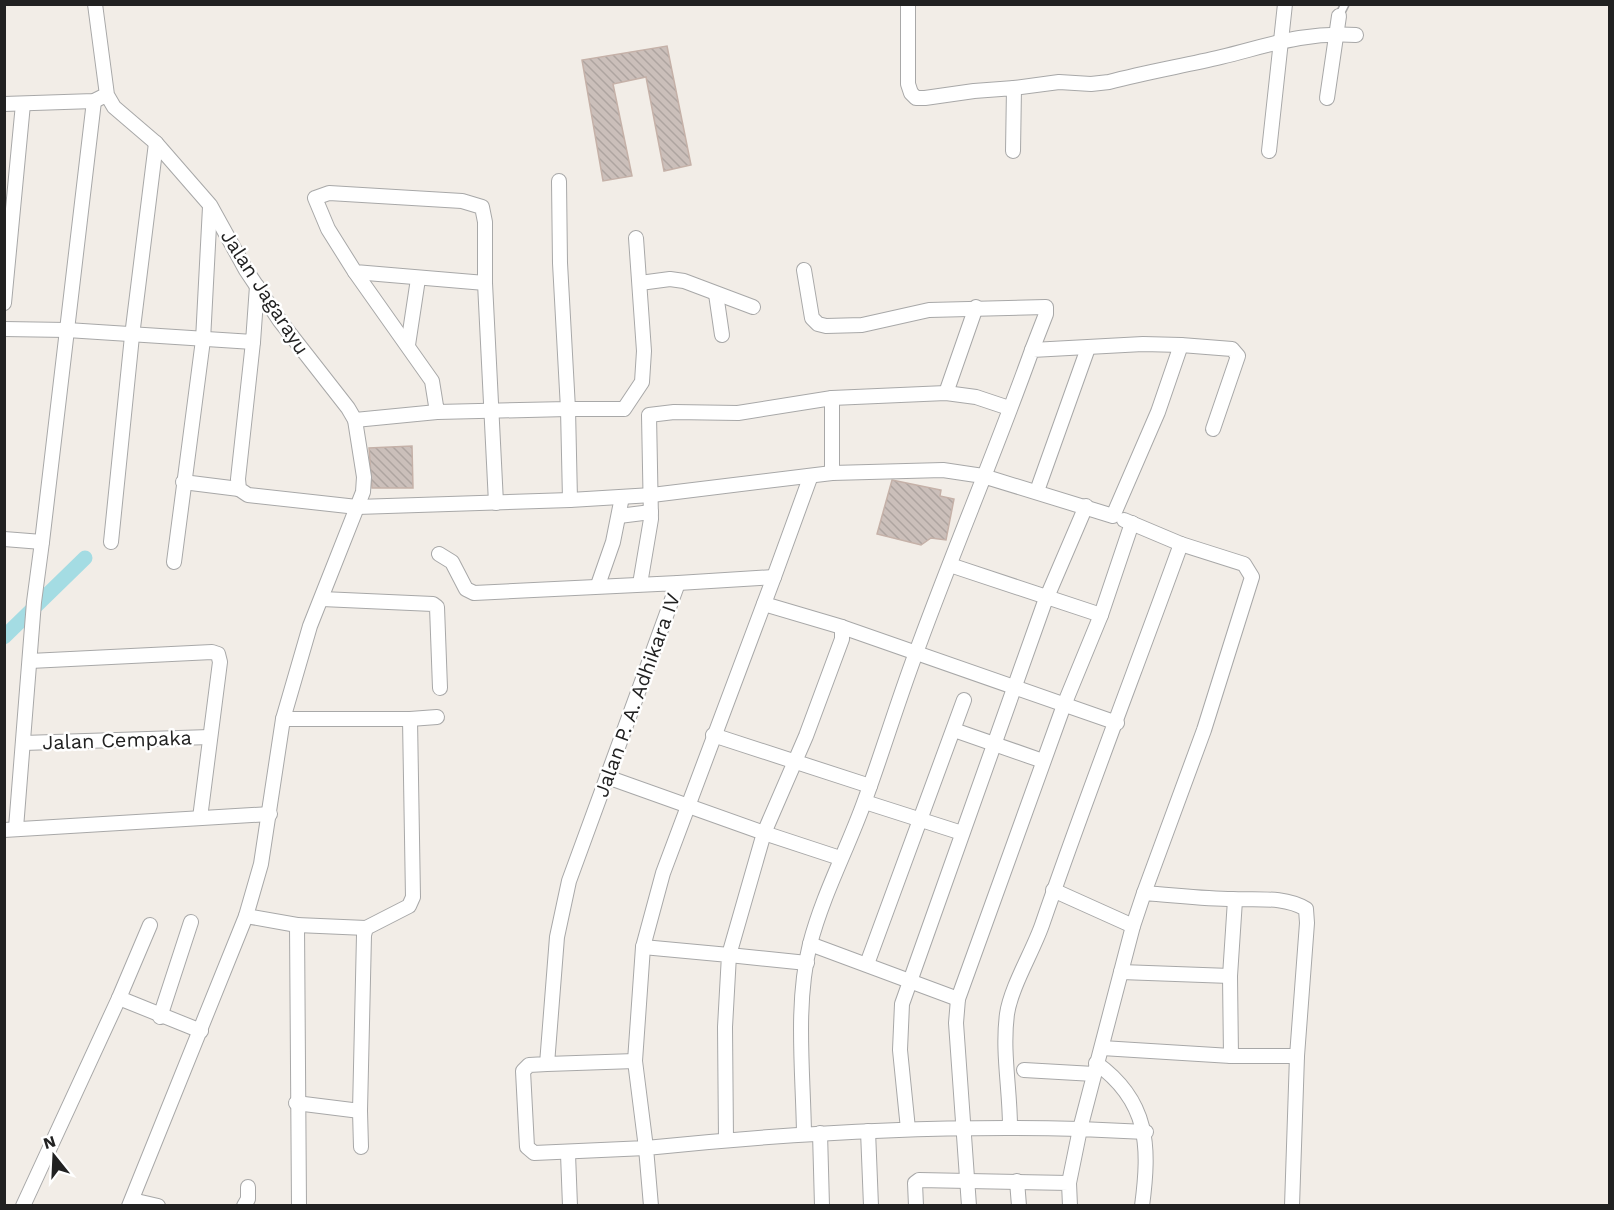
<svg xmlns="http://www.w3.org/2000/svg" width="1614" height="1210" viewBox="0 0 1614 1210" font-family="'Work Sans',sans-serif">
<defs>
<pattern id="building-back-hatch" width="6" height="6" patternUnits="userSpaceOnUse" patternTransform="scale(1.5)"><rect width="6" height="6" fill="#cbbfba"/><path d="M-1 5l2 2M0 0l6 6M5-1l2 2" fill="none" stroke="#aea4a0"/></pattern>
</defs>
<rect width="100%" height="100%" fill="#f2ede7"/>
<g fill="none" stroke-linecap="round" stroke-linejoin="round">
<!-- canal -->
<path stroke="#a4dce3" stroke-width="15" d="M 4,637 L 85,558"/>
</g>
<!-- building -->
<g fill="url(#building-back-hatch)" stroke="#c5b1a8" stroke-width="1.5">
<path d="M 667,46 L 691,165 L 664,171 L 646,77 L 613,84 L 632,176 L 603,181 L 582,60 Z"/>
<path d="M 412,446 L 413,488 L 372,488 L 369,448 Z"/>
<path d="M 892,480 L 941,490 L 940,496 L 954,499 L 946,540 L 931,538 L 921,545 L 877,534 Z"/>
</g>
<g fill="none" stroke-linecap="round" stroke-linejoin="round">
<!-- lane casing -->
<g stroke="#a8a8a8" stroke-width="10">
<path id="lane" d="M 1339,16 L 1345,4"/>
</g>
<!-- street casing -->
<g stroke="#a8a8a8" stroke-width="16">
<g id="street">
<path d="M 95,4 L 107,95 L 114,107 L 156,143 L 210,205 L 246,270 L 280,321 L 348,408 L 355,420 L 364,477 L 363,492 L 310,626 L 283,719 L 261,864 L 246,916 L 129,1206"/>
<path d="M 908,4 L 908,84 L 911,93 L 916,98 L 925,98 L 974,91 L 1014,88 L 1013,151"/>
<path d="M 1014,88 L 1059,82 L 1091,84 L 1109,82 C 1146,72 1183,66 1221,57 C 1270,45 1303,32 1356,35"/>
<path d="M 1327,98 L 1339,16"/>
<path d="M 4,104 L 94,101 L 102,97"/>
<path d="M 1269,151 L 1285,4"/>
<path d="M 804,270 L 812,318 L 818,324 L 826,326 L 862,325 L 929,310 L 1046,307 L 1046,314 L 1032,350"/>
<path d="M 355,272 L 432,381 L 437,412 L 568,409 L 560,263 L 559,181"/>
<path d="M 485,283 L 355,272 L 328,229 L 315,198 L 329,193 L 462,201 L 482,207 L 485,222 L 485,283 L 496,503"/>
<path d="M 640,283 L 670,279 L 684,281 L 753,307"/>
<path d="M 716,294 L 722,335"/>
<path d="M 4,303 L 23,104"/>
<path d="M 4,329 L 67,330 L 253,342 L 257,286"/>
<path d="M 253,342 L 238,479 L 239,489 L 248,495 L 357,507 L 570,500 L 652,495 L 832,473 L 943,470 L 983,476 L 1113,516 L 1158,412 L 1181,345 L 1143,344 L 1032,350 C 997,448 956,544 920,642 C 900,694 884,748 865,800 C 848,848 823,894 810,944 C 795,1004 803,1071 804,1133"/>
<path d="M 408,345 L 418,279"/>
<path d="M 1181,345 L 1232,349 L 1238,356 L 1213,429"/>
<path d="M 946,393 L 976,307"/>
<path d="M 832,398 L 832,473"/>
<path d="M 355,420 L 437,412"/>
<path d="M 183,482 L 239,489"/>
<path d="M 1037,491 L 1088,348"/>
<path d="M 570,500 L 568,409 L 624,409 L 642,382 L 644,351 L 636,238"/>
<path d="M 619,516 L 651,512"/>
<path d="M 4,539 L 42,542 L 94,101"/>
<path d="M 111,542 L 132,336 L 156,143"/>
<path d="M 439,554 L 452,562 L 466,589 L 474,593 L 678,583 L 569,881 L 557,937 L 547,1064 L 635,1061 L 646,1148 L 534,1153 L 527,1147 L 523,1071 L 529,1065 L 547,1064"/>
<path d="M 174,562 L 203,340 L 210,207"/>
<path d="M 950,565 L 1101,615"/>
<path d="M 774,577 L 810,478"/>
<path d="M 640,584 L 651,519 L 649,415 L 674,412 L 738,413 L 832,398 L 946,393 L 976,397 L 1009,408"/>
<path d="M 598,585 L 613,542 L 622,497"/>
<path d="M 322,599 L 433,604 L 437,607 L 440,688"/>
<path d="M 764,604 L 842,627 L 1117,723"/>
<path d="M 30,661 L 212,652 L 218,654 L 220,662 L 200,818"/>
<path d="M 283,719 L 410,719 L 413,897 L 409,906 L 366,928 L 364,935 L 360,1111 L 361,1147"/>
<path d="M 410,719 L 437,717"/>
<path d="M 954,730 L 1043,761"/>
<path d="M 713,735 L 870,786"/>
<path d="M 23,743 L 210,737"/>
<path d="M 607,777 L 764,833 L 729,955 L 807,963"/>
<path d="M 865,802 L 962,833"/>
<path d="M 16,828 L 34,602 L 42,542"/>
<path d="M 4,830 L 270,814"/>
<path d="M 840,858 L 764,833 L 806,736 L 842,639 L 842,627"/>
<path d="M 1053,890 L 1133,926"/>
<path d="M 1144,893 L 1204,730 L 1252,577 L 1244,564 L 1181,544"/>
<path d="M 246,916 L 297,925 L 299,1206"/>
<path d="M 150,925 L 119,998 L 201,1031"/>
<path d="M 297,925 L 366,928"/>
<path d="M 810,944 L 958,999"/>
<path d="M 643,947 L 729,955 L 725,1027 L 726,1140"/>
<path d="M 867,964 L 964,700"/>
<path d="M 1121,972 L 1230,976"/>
<path d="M 160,1017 L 191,922"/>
<path d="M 1102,1048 L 1231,1056 L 1297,1056"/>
<path d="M 1231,1056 L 1230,976 L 1235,900"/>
<path d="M 635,1061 L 643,947 L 663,873 L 774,577 L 678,583"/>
<path d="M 1096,1063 C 1149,1101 1150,1146 1142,1206"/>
<path d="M 1024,1070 L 1094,1074"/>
<path d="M 296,1103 L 360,1111"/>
<path d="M 1010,1127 C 1010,1089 1002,1052 1007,1014 C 1011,987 1033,951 1042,925 C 1086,797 1135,671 1181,544 L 1124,520"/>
<path d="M 908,1129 L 900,1050 L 902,1004 L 1044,604 L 1086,506"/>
<path d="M 868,1131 L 871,1206"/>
<path d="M 820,1133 L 822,1206"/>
<path d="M 568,1154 L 570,1206"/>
<path d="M 1017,1181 L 1019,1206"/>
<path d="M 1069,1183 L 1080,1129 L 1146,1132"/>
<path d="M 132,1200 L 158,1206"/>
<path d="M 23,1206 L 119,998"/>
<path d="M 244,1206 L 248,1199 L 248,1187"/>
<path d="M 651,1206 L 646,1148 C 790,1133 935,1125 1080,1129 L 1133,926 L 1144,893 C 1174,895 1204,899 1233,899 C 1257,900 1284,896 1306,909 L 1307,923 L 1297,1056 L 1292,1206"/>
<path d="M 916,1206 L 915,1183 L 919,1180 L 1069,1183 L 1070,1206"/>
<path d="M 969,1206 L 956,1023 L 958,999 L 1064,705 L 1101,615 L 1132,523"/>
</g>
</g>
<!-- lane -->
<use href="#lane" stroke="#fff" stroke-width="7"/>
<!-- street -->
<use href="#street" stroke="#fff" stroke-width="14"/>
</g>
<g text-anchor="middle" stroke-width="5" stroke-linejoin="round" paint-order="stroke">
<!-- street labels -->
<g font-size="20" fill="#212121" stroke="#fff">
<text transform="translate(265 292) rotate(57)" y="7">Jalan Jagarayu</text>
<text transform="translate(637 695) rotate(-70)" y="7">Jalan P. A. Adhikara IV</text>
<text transform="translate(117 740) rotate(-2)" y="7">Jalan Cempaka</text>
</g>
</g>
<!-- border -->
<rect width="1614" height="1210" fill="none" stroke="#212121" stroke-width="12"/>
<!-- north arrow -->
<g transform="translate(54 1156) rotate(342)" stroke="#ffffff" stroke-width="4.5" paint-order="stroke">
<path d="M0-4.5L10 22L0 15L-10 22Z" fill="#212121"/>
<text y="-9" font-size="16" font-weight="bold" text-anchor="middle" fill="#212121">N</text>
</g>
</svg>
